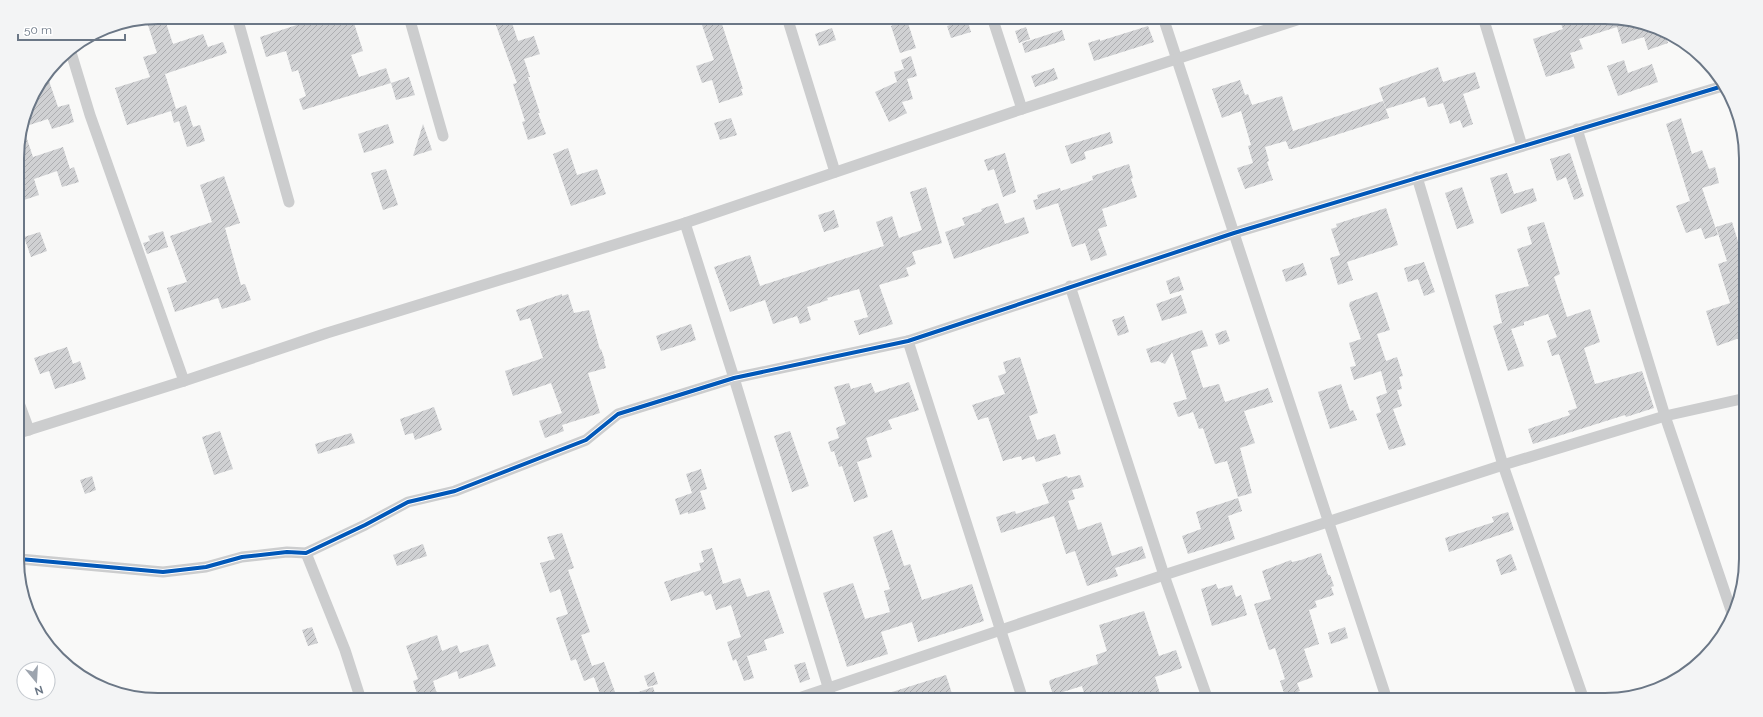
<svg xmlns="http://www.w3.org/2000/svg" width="1763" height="717" viewBox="0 0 1763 717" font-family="Raleway,sans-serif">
<defs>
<pattern id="building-hatch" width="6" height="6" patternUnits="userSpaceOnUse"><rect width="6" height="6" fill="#d0d1d3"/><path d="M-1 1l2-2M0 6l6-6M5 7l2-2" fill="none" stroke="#adaeb1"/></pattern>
</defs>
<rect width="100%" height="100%" fill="#f9f9f8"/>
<!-- building -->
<g fill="url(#building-hatch)">
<path d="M 158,17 L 164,17 L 173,44 L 203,34 L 208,47 L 223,42 L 227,53 L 165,74 L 176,109 L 186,105 L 193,127 L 200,125 L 205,141 L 187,147 L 179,121 L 174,123 L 171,111 L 127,125 L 115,88 L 150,77 L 143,57 L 157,53 L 146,19 Z"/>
<path d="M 304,17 L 352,17 L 363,51 L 351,55 L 359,77 L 386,68 L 391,83 L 409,77 L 415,95 L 396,100 L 391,83 L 303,110 L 299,99 L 306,96 L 298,70 L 292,72 L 286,51 L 266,57 L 260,37 L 306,22 Z"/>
<path d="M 493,17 L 510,17 L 518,41 L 534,36 L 540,54 L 524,59 L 530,77 L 528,77 L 540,113 L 538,113 L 546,134 L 528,140 L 522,122 L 525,121 L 513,84 L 517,83 Z"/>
<path d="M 1581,17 L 1584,25 L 1607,17 L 1651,25 L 1664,31 L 1668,43 L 1648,50 L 1644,37 L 1622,44 L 1617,27 L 1579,39 L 1583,49 L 1570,53 L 1575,68 L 1546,77 L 1533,39 L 1563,29 L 1561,24 Z"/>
<path d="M 720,18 L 743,89 L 741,89 L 743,95 L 719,103 L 712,80 L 702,83 L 696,66 L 714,60 L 702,25 Z"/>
<path d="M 967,19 L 971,32 L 951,38 L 947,26 Z"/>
<path d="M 907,20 L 916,48 L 900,53 L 891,26 Z"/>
<path d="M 1148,26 L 1154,42 L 1094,61 L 1088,43 L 1100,39 L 1100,41 Z"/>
<path d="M 1026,27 L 1030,39 L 1019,43 L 1015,31 Z"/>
<path d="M 832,28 L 836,40 L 819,46 L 815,34 Z"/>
<path d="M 1062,30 L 1065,40 L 1025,53 L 1022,43 Z"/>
<path d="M 911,56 L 917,76 L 907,79 L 913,99 L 902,102 L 907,113 L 889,122 L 875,92 L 897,82 L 894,72 L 904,69 L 901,60 Z"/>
<path d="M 1624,60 L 1628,73 L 1652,64 L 1658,82 L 1618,96 L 1607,66 Z"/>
<path d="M 1438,67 L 1443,82 L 1475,72 L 1480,88 L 1463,94 L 1473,124 L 1463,128 L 1460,120 L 1450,124 L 1443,103 L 1428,107 L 1425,97 L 1386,109 L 1379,88 Z"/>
<path d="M 1054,68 L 1058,79 L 1035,87 L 1031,76 Z"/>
<path d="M 1240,80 L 1245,95 L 1248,94 L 1252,105 L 1282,96 L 1293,131 L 1383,101 L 1389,118 L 1292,149 L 1289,149 L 1286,141 L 1265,147 L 1269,161 L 1267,162 L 1273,180 L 1245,189 L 1237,168 L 1253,163 L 1248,146 L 1251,145 L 1241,111 L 1222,118 L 1212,89 Z"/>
<path d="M 43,81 L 49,81 L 58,107 L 69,104 L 74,122 L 52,129 L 48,119 L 23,127 L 31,96 Z"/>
<path d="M 731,118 L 737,135 L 720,140 L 714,123 Z"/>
<path d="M 1681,118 L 1692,154 L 1702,150 L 1709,169 L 1715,167 L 1719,183 L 1702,188 L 1718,235 L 1705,239 L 1701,228 L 1686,233 L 1676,206 L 1690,201 L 1666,124 Z"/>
<path d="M 388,124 L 394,143 L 364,153 L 358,134 Z"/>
<path d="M 423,124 L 432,150 L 413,156 Z"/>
<path d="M 23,127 L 33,157 L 63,147 L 70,169 L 74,167 L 79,182 L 62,187 L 57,171 L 34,179 L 39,195 L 21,201 L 18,192 L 17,148 Z"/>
<path d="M 1110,132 L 1113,143 L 1084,152 L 1086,159 L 1071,164 L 1065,146 Z"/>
<path d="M 568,148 L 577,175 L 597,169 L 606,194 L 571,206 L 553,154 Z"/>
<path d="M 1005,153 L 1016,192 L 1003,197 L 994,169 L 988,171 L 984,160 Z"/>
<path d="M 1570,153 L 1584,196 L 1574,200 L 1566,177 L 1557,181 L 1550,159 Z"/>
<path d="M 1129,164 L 1133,178 L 1131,179 L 1137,197 L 1102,209 L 1107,226 L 1098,229 L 1107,255 L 1091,261 L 1085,243 L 1072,247 L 1058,203 L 1036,210 L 1033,200 L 1038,199 L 1037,195 L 1060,188 L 1061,191 L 1093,180 L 1092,176 Z"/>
<path d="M 386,169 L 398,205 L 383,210 L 371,173 Z"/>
<path d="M 1507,173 L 1514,194 L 1533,188 L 1537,201 L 1501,214 L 1490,178 Z"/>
<path d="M 224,176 L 240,223 L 225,228 L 241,285 L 245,284 L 251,300 L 222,309 L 218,298 L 175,312 L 167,288 L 187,282 L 170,236 L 212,222 L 200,185 Z"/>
<path d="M 926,187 L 942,243 L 912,252 L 916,264 L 906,268 L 909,276 L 879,285 L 893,324 L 859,335 L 854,321 L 868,317 L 859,289 L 827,298 L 828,300 L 807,307 L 811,320 L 800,324 L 797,316 L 773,324 L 765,300 L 730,312 L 714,267 L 750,255 L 760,286 L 884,246 L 876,222 L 892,216 L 899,238 L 922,230 L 910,192 Z"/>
<path d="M 1462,187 L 1474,223 L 1457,229 L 1445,193 Z"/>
<path d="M 998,203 L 1005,224 L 1024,217 L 1029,233 L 954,259 L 945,232 L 965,225 L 962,218 L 982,211 L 981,209 Z"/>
<path d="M 1386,208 L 1398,245 L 1347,262 L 1353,280 L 1338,285 L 1330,258 L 1340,255 L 1331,229 L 1337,227 L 1336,224 Z"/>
<path d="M 834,210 L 839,227 L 824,232 L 818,215 Z"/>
<path d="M 1544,222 L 1560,274 L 1554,277 L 1567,317 L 1590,309 L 1600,342 L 1584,348 L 1595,384 L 1642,371 L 1654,408 L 1626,417 L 1625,415 L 1533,444 L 1528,429 L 1570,415 L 1568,411 L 1577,408 L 1559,354 L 1552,356 L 1547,341 L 1557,337 L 1548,314 L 1524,322 L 1524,325 L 1511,329 L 1524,366 L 1508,371 L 1493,326 L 1502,323 L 1495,295 L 1529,286 L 1517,249 L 1532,244 L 1527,227 Z"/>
<path d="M 1732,222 L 1745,264 L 1745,336 L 1717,346 L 1706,311 L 1730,303 L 1718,264 L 1727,261 L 1716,227 Z"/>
<path d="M 163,231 L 168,247 L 147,254 L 143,243 L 150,241 L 148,236 Z"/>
<path d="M 40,232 L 47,251 L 31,257 L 24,237 Z"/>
<path d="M 1424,262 L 1435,292 L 1424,296 L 1418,279 L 1408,282 L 1404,268 Z"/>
<path d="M 1303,263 L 1307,275 L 1286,282 L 1282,270 Z"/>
<path d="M 1179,276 L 1184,290 L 1170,294 L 1166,281 Z"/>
<path d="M 1377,292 L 1390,330 L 1377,334 L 1386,361 L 1397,357 L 1403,376 L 1399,377 L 1402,389 L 1397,390 L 1402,406 L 1393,409 L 1406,445 L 1389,450 L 1376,414 L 1381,412 L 1376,397 L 1387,393 L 1381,371 L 1354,380 L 1350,367 L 1356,366 L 1349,343 L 1361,339 L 1349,305 L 1350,302 Z"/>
<path d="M 562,294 L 562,296 L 568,294 L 574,313 L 589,310 L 600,350 L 601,349 L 605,361 L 604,361 L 606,368 L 588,373 L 600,413 L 562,425 L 564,431 L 545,438 L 539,421 L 562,413 L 551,383 L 513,396 L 505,371 L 543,358 L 530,318 L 520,321 L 516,310 Z"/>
<path d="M 1181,295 L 1187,313 L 1162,321 L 1156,304 Z"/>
<path d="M 1124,316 L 1129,332 L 1118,336 L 1112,320 Z"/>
<path d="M 691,324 L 696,340 L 661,351 L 656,336 Z"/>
<path d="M 1202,330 L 1208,346 L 1191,351 L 1203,388 L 1219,384 L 1225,402 L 1268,388 L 1273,402 L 1244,411 L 1255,443 L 1240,448 L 1252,493 L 1238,497 L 1227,461 L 1215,464 L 1203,428 L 1199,429 L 1193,412 L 1178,417 L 1173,403 L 1187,399 L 1172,352 L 1165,364 L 1158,361 L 1151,363 L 1146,349 Z"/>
<path d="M 1226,330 L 1230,341 L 1219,345 L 1215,334 Z"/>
<path d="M 67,347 L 73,364 L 80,361 L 86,379 L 55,389 L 49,371 L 40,374 L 34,358 Z"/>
<path d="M 1020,357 L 1038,413 L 1029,416 L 1037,440 L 1055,434 L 1061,454 L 1036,462 L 1034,456 L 1022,460 L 1021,456 L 1003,461 L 988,417 L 978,420 L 972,405 L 1005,394 L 998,376 L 1006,373 L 1003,362 Z"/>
<path d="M 909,382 L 919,410 L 888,420 L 892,429 L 866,438 L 872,457 L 857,462 L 868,497 L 854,502 L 842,466 L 839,467 L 834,451 L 831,452 L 828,442 L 839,438 L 836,428 L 846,424 L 834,387 L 849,383 L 851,389 L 871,383 L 875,393 Z"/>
<path d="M 1341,384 L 1350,411 L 1353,410 L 1357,420 L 1330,429 L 1318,392 Z"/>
<path d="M 434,407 L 442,430 L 415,440 L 413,433 L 405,435 L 400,419 Z"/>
<path d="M 220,431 L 233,469 L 214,475 L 202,437 Z"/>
<path d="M 790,431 L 809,486 L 792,492 L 774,436 Z"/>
<path d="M 351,433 L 355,443 L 318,454 L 315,444 Z"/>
<path d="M 701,469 L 707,489 L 700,491 L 706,509 L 688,514 L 688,512 L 680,515 L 675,499 L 692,493 L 686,474 Z"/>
<path d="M 1080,475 L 1084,487 L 1072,490 L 1075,499 L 1068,501 L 1078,530 L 1101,522 L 1112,556 L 1142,546 L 1146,558 L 1115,568 L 1118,576 L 1087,586 L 1075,551 L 1066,554 L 1054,516 L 1001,533 L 996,517 L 1015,511 L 1016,514 L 1049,503 L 1042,484 L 1067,476 L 1068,478 Z"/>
<path d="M 92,476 L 96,490 L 85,494 L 80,480 Z"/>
<path d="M 1238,498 L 1242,511 L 1228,516 L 1235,539 L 1188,554 L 1182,536 L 1201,529 L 1196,512 Z"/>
<path d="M 1508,512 L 1514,530 L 1449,552 L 1445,538 L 1494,522 L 1492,517 Z"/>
<path d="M 892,530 L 904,566 L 910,564 L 922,600 L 972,584 L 984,621 L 918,642 L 912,622 L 881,632 L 888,654 L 847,667 L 823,593 L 853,583 L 865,619 L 890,612 L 884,591 L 890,589 L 873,537 Z"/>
<path d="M 562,533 L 574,568 L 568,570 L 590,632 L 581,635 L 592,666 L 604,662 L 618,700 L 602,700 L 594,677 L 584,681 L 576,659 L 571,661 L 556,618 L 568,614 L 560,589 L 550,593 L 540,563 L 555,559 L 547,537 Z"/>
<path d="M 423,544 L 427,556 L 397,566 L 393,555 Z"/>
<path d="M 712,548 L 723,584 L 740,578 L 747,597 L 769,590 L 784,633 L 764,640 L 767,650 L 747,656 L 754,678 L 744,681 L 736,659 L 733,661 L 727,642 L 741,637 L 731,605 L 716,610 L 711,594 L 705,596 L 703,591 L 671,601 L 664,582 L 701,570 L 699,563 L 704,562 L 701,551 Z"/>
<path d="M 1321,553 L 1328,575 L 1330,575 L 1334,586 L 1331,587 L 1334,595 L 1315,601 L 1317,607 L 1309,610 L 1319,644 L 1304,649 L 1313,677 L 1297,683 L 1300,691 L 1285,696 L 1280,681 L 1285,679 L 1275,648 L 1269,650 L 1254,604 L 1271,599 L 1262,571 L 1291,560 L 1292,562 L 1301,560 Z"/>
<path d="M 1511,554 L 1517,570 L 1501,575 L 1496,560 Z"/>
<path d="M 1216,584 L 1218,589 L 1232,585 L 1236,597 L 1241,595 L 1247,615 L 1212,626 L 1201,589 Z"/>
<path d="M 1144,611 L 1159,656 L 1176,650 L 1182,668 L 1155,677 L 1161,697 L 1152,700 L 1086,700 L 1082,686 L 1053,695 L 1049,682 L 1050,680 L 1098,664 L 1096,655 L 1107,651 L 1099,625 Z"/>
<path d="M 312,627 L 318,643 L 308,646 L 302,630 Z"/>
<path d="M 1345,627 L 1348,638 L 1331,644 L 1328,633 Z"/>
<path d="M 437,635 L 442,651 L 457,645 L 460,653 L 488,644 L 496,666 L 459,679 L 457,671 L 433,681 L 439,700 L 419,700 L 413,681 L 418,679 L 406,646 Z"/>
<path d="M 805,662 L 810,679 L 800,683 L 794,665 Z"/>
<path d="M 654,672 L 658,684 L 648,687 L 644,676 Z"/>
<path d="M 946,675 L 954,700 L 873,700 L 873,698 Z"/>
<path d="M 653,687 L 657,700 L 621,700 L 621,698 Z"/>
</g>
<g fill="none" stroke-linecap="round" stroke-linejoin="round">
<!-- street -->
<g stroke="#cccdce" stroke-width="11">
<path d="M 237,17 L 289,202"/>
<path d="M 409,17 L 443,136"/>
<path d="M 787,17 L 835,172"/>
<path d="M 992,17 L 1022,109"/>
<path d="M 1163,17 L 1387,700"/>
<path d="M 1483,17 L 1522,146"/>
<path d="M 70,49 L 90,115 L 184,381"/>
<path d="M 1577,129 L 1665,416 L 1733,616"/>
<path d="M 1417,177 L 1503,465 L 1584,700"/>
<path d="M 685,223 L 734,378 L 832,700"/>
<path d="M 1070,286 L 1164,575 L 1208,700"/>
<path d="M 908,341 L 1023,700"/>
<path d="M 19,403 L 29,430"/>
<path d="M 19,433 L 184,381 L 327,333 L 685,223 L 1022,109 L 1306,17"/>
<path d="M 306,553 L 345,650 L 361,700"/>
<path d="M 20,559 L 163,572 L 206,567 L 242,557 L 287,552 L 306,553 L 365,525 L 408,502 L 455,491 L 586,440 L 618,414 L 734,378 L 908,341 L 1234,233 L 1723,86"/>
<path d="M 793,700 L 1164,575 L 1503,465 L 1665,416 L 1746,398"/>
</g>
<!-- cycleway casing -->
<g stroke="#fff" stroke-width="6">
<path id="cycleway" d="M 20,559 L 163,572 L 206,567 L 242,557 L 287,552 L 306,553 L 365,525 L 408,502 L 455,491 L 586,440 L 618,414 L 734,378 L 908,341 L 1234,233 L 1723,86"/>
</g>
<!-- cycleway -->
<use href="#cycleway" stroke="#0057b8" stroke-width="4"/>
</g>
<!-- crop -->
<path d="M0 0H1763V717H0ZM158 24H1605A134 134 0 0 1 1739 158V559A134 134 0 0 1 1605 693H158A134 134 0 0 1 24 559V158A134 134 0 0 1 158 24Z" fill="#f3f4f5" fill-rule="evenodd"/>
<path fill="none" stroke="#6b7786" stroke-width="2" d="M158 24H1605A134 134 0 0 1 1739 158V559A134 134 0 0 1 1605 693H158A134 134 0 0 1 24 559V158A134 134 0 0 1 158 24Z"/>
<!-- north arrow -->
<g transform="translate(36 681) rotate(162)"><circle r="19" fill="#ffffff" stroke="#c4c9cf"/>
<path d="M0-3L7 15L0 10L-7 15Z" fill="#9da4ae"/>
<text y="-6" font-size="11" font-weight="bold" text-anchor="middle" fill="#6b7786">N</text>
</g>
<!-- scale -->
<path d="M18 34v6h107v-6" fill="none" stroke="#6b7786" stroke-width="2"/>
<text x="24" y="34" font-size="12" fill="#6b7786" stroke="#ffffff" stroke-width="3" paint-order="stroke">50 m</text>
</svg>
